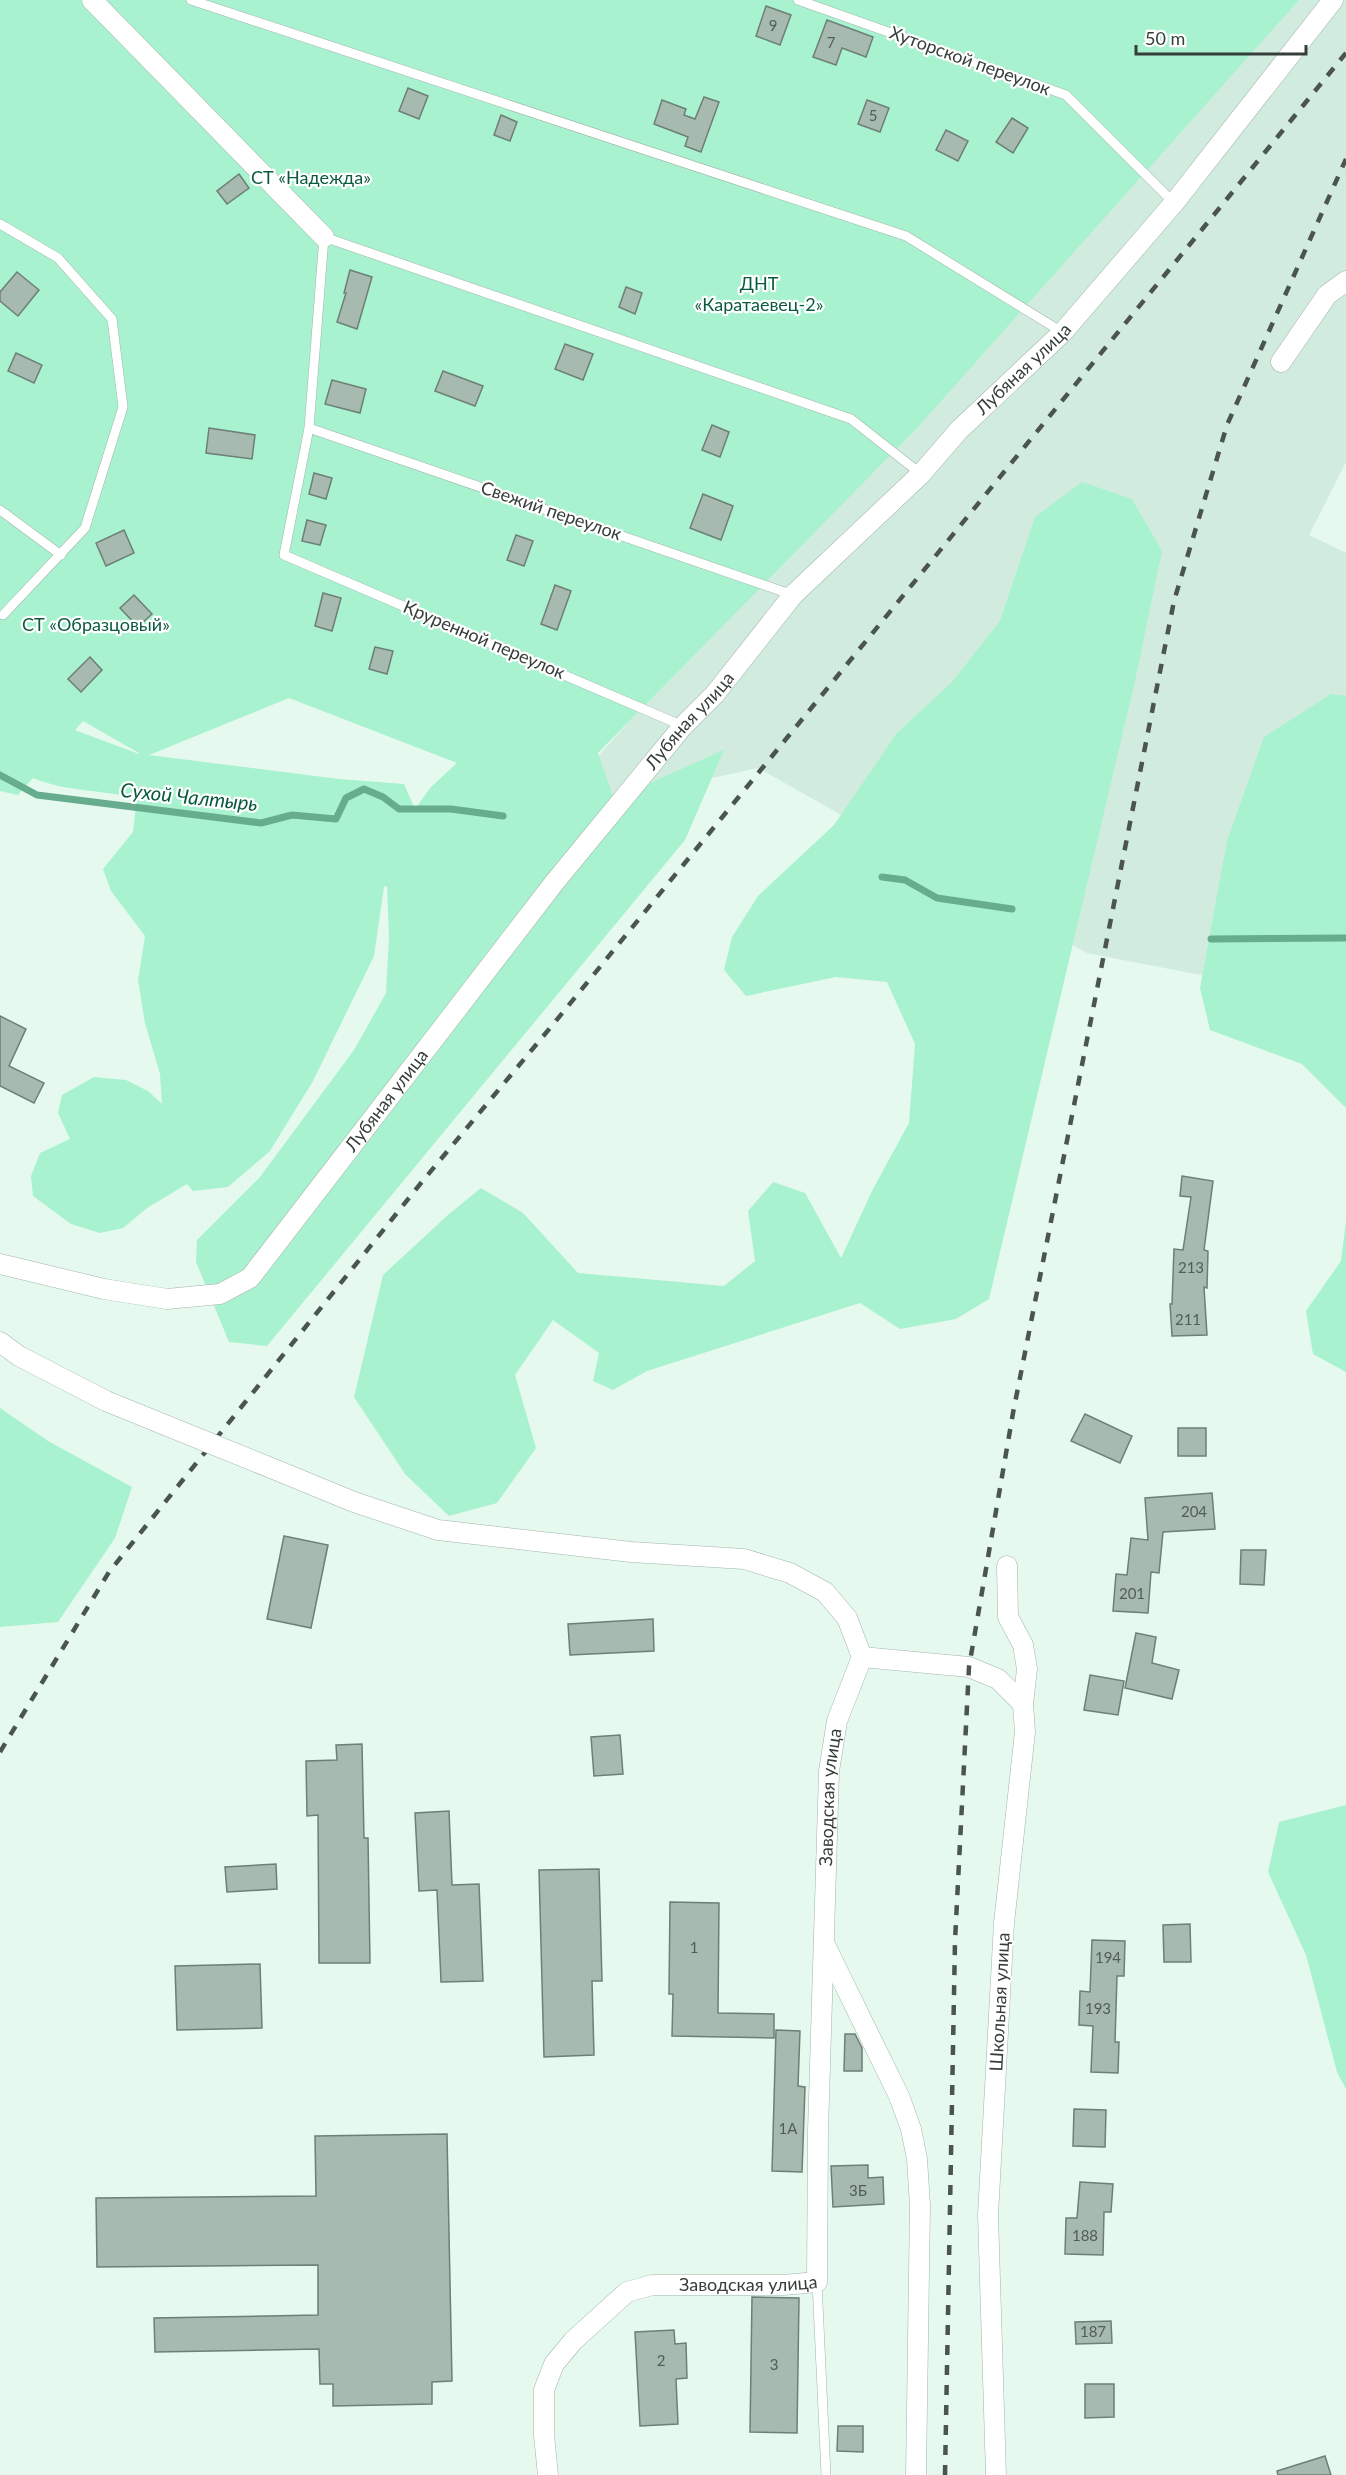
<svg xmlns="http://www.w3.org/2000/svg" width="1346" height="2475" viewBox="0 0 1346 2475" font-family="Lato,sans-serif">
<rect width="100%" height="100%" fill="#e5f9ee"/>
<!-- built -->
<path fill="#d1ecde" d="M 1273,0 L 1346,0 L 1346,462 L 1309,535 L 1346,553 L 1346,1003 L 1087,953 L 758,768 L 546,814 L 938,379 Z"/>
<!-- green -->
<g fill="#a8f2cf" fill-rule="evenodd">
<path d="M 0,0 L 1299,0 L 917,428 L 598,753 L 614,799 L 724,750 L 685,840 L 267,1346 L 229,1342 L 196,1262 L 197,1240 L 260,1177 L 354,1050 L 386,993 L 389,937 L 387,886 L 384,887 L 374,956 L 313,1081 L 270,1151 L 228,1187 L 193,1191 L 187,1184 L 147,1208 L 123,1228 L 100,1233 L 71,1224 L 33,1196 L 31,1176 L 40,1153 L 70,1139 L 58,1113 L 62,1095 L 94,1077 L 126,1080 L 148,1091 L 162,1104 L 160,1074 L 145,1023 L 138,980 L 145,936 L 111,891 L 103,869 L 133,832 L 137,798 C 103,790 66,792 33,778 L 18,795 L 0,791 ZM 289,698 L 457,763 L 431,787 L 415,809 L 404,784 L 339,779 L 149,755 ZM 83,721 L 139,753 L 139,754 L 75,730 Z"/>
<path d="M 1082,482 L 1132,499 L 1162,551 L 1135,681 L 989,1299 L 956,1319 L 900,1329 L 860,1303 L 647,1371 L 613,1390 L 593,1381 L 599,1353 L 553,1320 L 515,1375 L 536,1448 L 497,1503 L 449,1516 L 405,1474 L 354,1397 L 383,1275 L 449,1214 L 481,1188 L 523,1213 L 578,1273 L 724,1286 L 755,1261 L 748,1211 L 773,1182 L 805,1193 L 841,1258 L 873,1189 L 909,1123 L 915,1044 L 887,982 L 836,977 L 746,996 L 724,970 L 732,937 L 758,896 L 834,825 L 897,733 L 952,682 L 1000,621 L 1035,517 Z"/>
<path d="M 1331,694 L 1346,696 L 1346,1108 L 1302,1064 L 1210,1030 L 1200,988 L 1227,841 L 1264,737 Z"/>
<path d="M 1346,1221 L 1346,1372 L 1313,1354 L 1306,1311 L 1341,1261 Z"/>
<path d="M 0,1408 L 48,1441 L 132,1487 L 115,1538 L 58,1622 L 0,1627 Z"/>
<path d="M 1346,1805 L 1346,2089 L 1337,2072 L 1306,1955 L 1268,1872 L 1279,1822 Z"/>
</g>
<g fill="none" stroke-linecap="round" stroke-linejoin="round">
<!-- stream -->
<g stroke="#66ac8d" stroke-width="7">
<path d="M 0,775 L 37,795 L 261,823 L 292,815 L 336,819 L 346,798 L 364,789 L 383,797 L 399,809 L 451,809 L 503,816"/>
<path d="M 882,877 L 905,880 L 937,898 L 1012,909"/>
<path d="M 1211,939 L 1346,938"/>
</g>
</g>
<!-- building -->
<g fill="#a7bab0" stroke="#6d7f76" stroke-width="1.5">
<path d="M 766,6 L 791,15 L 780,45 L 756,36 Z"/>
<path d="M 827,20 L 873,37 L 866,57 L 842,48 L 836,65 L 813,57 Z"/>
<path d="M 408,88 L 428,96 L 419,119 L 399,111 Z"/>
<path d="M 704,97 L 719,102 L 701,152 L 685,146 L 688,137 L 654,124 L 662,100 L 686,109 L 684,115 L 695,119 Z"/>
<path d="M 867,100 L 889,108 L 880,132 L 858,124 Z"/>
<path d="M 501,115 L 517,122 L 510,141 L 494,135 Z"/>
<path d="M 1012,118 L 1028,128 L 1013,153 L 996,142 Z"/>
<path d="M 946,130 L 968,141 L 958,161 L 936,150 Z"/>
<path d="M 239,174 L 249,188 L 227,204 L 217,191 Z"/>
<path d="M 350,270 L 372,277 L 357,329 L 337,322 L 346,293 L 344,293 Z"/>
<path d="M 17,272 L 39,290 L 18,316 L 0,301 L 0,292 Z"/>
<path d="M 626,287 L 642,293 L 635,314 L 619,307 Z"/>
<path d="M 565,344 L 593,354 L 583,380 L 555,369 Z"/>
<path d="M 16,353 L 42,365 L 34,383 L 8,371 Z"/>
<path d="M 443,371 L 483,386 L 475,406 L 435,391 Z"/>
<path d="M 332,380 L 366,389 L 360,413 L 325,404 Z"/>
<path d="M 712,425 L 729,432 L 720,457 L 702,450 Z"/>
<path d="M 209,428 L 255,435 L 252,459 L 206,453 Z"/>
<path d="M 314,473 L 332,478 L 326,499 L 309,494 Z"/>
<path d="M 703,494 L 733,506 L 721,540 L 690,528 Z"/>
<path d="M 307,520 L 326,525 L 320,545 L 302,541 Z"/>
<path d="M 124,530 L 134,553 L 106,566 L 96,543 Z"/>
<path d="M 516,535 L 533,541 L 524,566 L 507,560 Z"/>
<path d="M 555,585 L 571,591 L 557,630 L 541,624 Z"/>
<path d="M 323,593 L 341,598 L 332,631 L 315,626 Z"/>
<path d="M 134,595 L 152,614 L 138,627 L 120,608 Z"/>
<path d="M 375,647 L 393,651 L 387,674 L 369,669 Z"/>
<path d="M 90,657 L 102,670 L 81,692 L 68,679 Z"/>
<path d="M 0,1016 L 26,1029 L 9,1066 L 44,1083 L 34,1103 L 0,1086 Z"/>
<path d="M 1182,1176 L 1213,1181 L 1204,1250 L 1208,1251 L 1207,1288 L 1204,1287 L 1207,1335 L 1172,1336 L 1170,1304 L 1172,1304 L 1174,1249 L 1183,1250 L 1191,1197 L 1180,1196 Z"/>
<path d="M 1085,1414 L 1132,1436 L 1120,1463 L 1071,1441 Z"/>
<rect x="1178" y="1428" width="28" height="28"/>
<path d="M 1212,1493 L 1215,1529 L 1163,1532 L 1159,1573 L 1151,1572 L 1148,1613 L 1113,1611 L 1116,1574 L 1127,1575 L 1131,1538 L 1148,1540 L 1145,1498 Z"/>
<path d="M 284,1536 L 328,1545 L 311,1628 L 267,1619 Z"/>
<path d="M 1241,1550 L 1266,1550 L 1264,1585 L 1240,1584 Z"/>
<path d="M 653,1619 L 654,1651 L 570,1655 L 568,1624 Z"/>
<path d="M 1136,1633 L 1156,1637 L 1152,1663 L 1179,1670 L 1172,1699 L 1125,1688 Z"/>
<path d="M 1090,1675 L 1124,1681 L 1118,1715 L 1084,1710 Z"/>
<path d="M 620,1735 L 623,1774 L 594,1776 L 591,1737 Z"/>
<path d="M 362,1744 L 364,1838 L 368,1838 L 370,1963 L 319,1963 L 318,1815 L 307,1816 L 306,1761 L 337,1760 L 336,1745 Z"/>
<path d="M 449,1811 L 452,1885 L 479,1884 L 483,1981 L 441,1982 L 437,1890 L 419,1891 L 415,1813 Z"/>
<path d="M 276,1864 L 277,1889 L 227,1892 L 225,1867 Z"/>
<path d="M 599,1869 L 602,1981 L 592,1981 L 594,2055 L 544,2057 L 539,1870 Z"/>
<path d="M 670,1902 L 719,1903 L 718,2013 L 774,2014 L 774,2038 L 672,2036 L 673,1994 L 669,1994 Z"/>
<path d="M 1190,1924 L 1191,1962 L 1164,1962 L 1163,1925 Z"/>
<path d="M 1092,1940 L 1125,1941 L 1124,1976 L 1117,1976 L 1115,2042 L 1119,2042 L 1118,2073 L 1091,2072 L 1093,2026 L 1079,2025 L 1080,1991 L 1090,1992 Z"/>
<path d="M 260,1964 L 262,2028 L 177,2030 L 175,1966 Z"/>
<path d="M 776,2030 L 800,2031 L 798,2086 L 805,2087 L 802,2172 L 772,2171 Z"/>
<path d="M 845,2034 L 855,2034 L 862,2048 L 862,2071 L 844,2071 Z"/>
<path d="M 1074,2109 L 1106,2110 L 1105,2147 L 1073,2146 Z"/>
<path d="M 447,2134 L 452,2381 L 432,2382 L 432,2404 L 333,2406 L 333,2384 L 320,2384 L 319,2349 L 155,2352 L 154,2318 L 318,2315 L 318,2265 L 97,2267 L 96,2198 L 316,2196 L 315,2136 Z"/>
<path d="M 868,2165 L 868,2178 L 883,2177 L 884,2204 L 833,2207 L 831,2166 Z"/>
<path d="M 1080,2182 L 1113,2184 L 1111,2212 L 1104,2212 L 1103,2255 L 1065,2254 L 1066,2218 L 1077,2218 Z"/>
<path d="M 752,2297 L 799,2298 L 797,2433 L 750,2432 Z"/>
<path d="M 1111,2321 L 1112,2343 L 1076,2344 L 1075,2322 Z"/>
<path d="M 674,2330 L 675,2344 L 686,2343 L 687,2378 L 676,2379 L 678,2424 L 640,2426 L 635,2332 Z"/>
<path d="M 1085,2384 L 1114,2384 L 1114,2417 L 1085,2418 Z"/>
<path d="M 838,2426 L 863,2426 L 863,2452 L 837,2451 Z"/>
<path d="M 1325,2456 L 1331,2475 L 1278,2475 L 1277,2471 Z"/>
</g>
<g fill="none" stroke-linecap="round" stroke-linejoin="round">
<!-- service casing -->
<g stroke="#a3b5ac" stroke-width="10">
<g id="service">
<path d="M 191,0 L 906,236 L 1062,332"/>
<path d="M 798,0 L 1066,95 L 1174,203"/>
<path d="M 0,224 L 58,258 L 112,319 L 123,407 L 85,528 L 3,615"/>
<path d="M 309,428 L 793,595"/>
<path d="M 0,510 L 61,555"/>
<path d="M 683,726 L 284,555 L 309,428 L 324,237 L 851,419 L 921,474"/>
<path d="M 817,2282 L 826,2475"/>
</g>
</g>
<!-- minor casing -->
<g stroke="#a3b5ac" stroke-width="21">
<g id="minor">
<path d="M 92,0 L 324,237"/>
<path d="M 1281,362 L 1327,295 L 1346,281"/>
<path id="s1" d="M 0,1264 L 104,1289 L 167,1299 L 220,1294 L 250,1278 L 554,883 L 683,726 L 715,694 L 793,595 L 921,474 L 959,430 L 1063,332 L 1174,203 L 1333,0"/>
<path d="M 0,1342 L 19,1356 L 106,1401"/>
<path d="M 281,1472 L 354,1502 L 438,1530 L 631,1552 L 744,1559 L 790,1573 L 825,1592 L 847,1618 L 862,1657"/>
<path d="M 1007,1566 L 1008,1617 L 1023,1645 L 1027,1669 L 1023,1704"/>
<path d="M 862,1657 L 969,1667 L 998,1679 L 1023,1704 L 1025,1732 L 1004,1923 L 988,2215 L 996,2475"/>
<path d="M 825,1945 L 899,2096 L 911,2129 L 917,2159 L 920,2205 L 916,2475"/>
<path id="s2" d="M 548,2475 L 544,2435 L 544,2390 L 554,2364 L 573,2341 L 627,2292 L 652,2285 L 783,2285 L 817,2282 L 818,2131 L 829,1771 L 837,1721 L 862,1657"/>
</g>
</g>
<!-- service -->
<use href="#service" stroke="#fff" stroke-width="9"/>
<!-- minor -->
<use href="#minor" stroke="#fff" stroke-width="20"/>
<!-- rail -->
<g stroke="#4b544f" stroke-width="4.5" stroke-dasharray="10 10" stroke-linecap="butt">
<path d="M 0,1752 L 109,1572 L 421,1183 L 555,1022 L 1346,53"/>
<path d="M 945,2475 L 955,1941 L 969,1667 L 1013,1413 L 1174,601 L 1227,425 L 1346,159"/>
</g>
<!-- minor-bridge casing -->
<g stroke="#a3b5ac" stroke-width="21" stroke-linecap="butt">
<path id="minor-bridge" d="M 106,1401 L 281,1472"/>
</g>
<!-- minor-bridge -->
<use href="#minor-bridge" stroke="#fff" stroke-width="20"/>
</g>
<g text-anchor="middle" stroke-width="4.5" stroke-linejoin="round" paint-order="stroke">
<!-- number labels -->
<g font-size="15" fill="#525d58">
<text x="773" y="31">9</text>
<text x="831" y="48">7</text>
<text x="873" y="121">5</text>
<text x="1191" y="1273">213</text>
<text x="1188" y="1325">211</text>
<text x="1194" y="1517">204</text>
<text x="1132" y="1599">201</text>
<text x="694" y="1953">1</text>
<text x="1108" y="1963">194</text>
<text x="1098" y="2014">193</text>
<text x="788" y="2134">1А</text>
<text x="858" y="2196">3Б</text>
<text x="1085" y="2241">188</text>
<text x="1093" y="2337">187</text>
<text x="661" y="2366">2</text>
<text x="774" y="2370">3</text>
</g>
<!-- street labels -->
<g font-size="18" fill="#363e3a" stroke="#fff">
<text transform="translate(970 61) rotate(20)" y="6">Хуторской переулок</text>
<text dy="6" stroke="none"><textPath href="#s1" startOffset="1454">Лубяная улица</textPath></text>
<text transform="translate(551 511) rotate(19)" y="6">Свежий переулок</text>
<text transform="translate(484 640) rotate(23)" y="6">Круренной переулок</text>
<text dy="6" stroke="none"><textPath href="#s1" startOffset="968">Лубяная улица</textPath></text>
<text dy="6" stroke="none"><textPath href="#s1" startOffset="482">Лубяная улица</textPath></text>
<text dy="6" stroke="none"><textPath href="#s2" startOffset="892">Заводская улица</textPath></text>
<text transform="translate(1000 2002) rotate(-87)" y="6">Школьная улица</text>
<text dy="6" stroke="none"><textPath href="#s2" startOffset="338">Заводская улица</textPath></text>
</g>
<!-- park labels -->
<g font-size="18" fill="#0b5a3f" stroke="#fff">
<text x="311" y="184">СТ «Надежда»</text>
<text x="759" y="290">ДНТ<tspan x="759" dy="21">«Каратаевец-2»</tspan></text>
<text x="96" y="631">СТ «Образцовый»</text>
</g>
<!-- water labels -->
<g font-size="20" font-style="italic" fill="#09593e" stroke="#fff">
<text transform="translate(189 797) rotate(6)" y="7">Сухой Чалтырь</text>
</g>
</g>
<!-- scale -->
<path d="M1136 45v9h170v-9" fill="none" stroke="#363e3a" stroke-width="3"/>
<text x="1145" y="45" font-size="18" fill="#363e3a" stroke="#ffffff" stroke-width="4.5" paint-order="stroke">50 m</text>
</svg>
